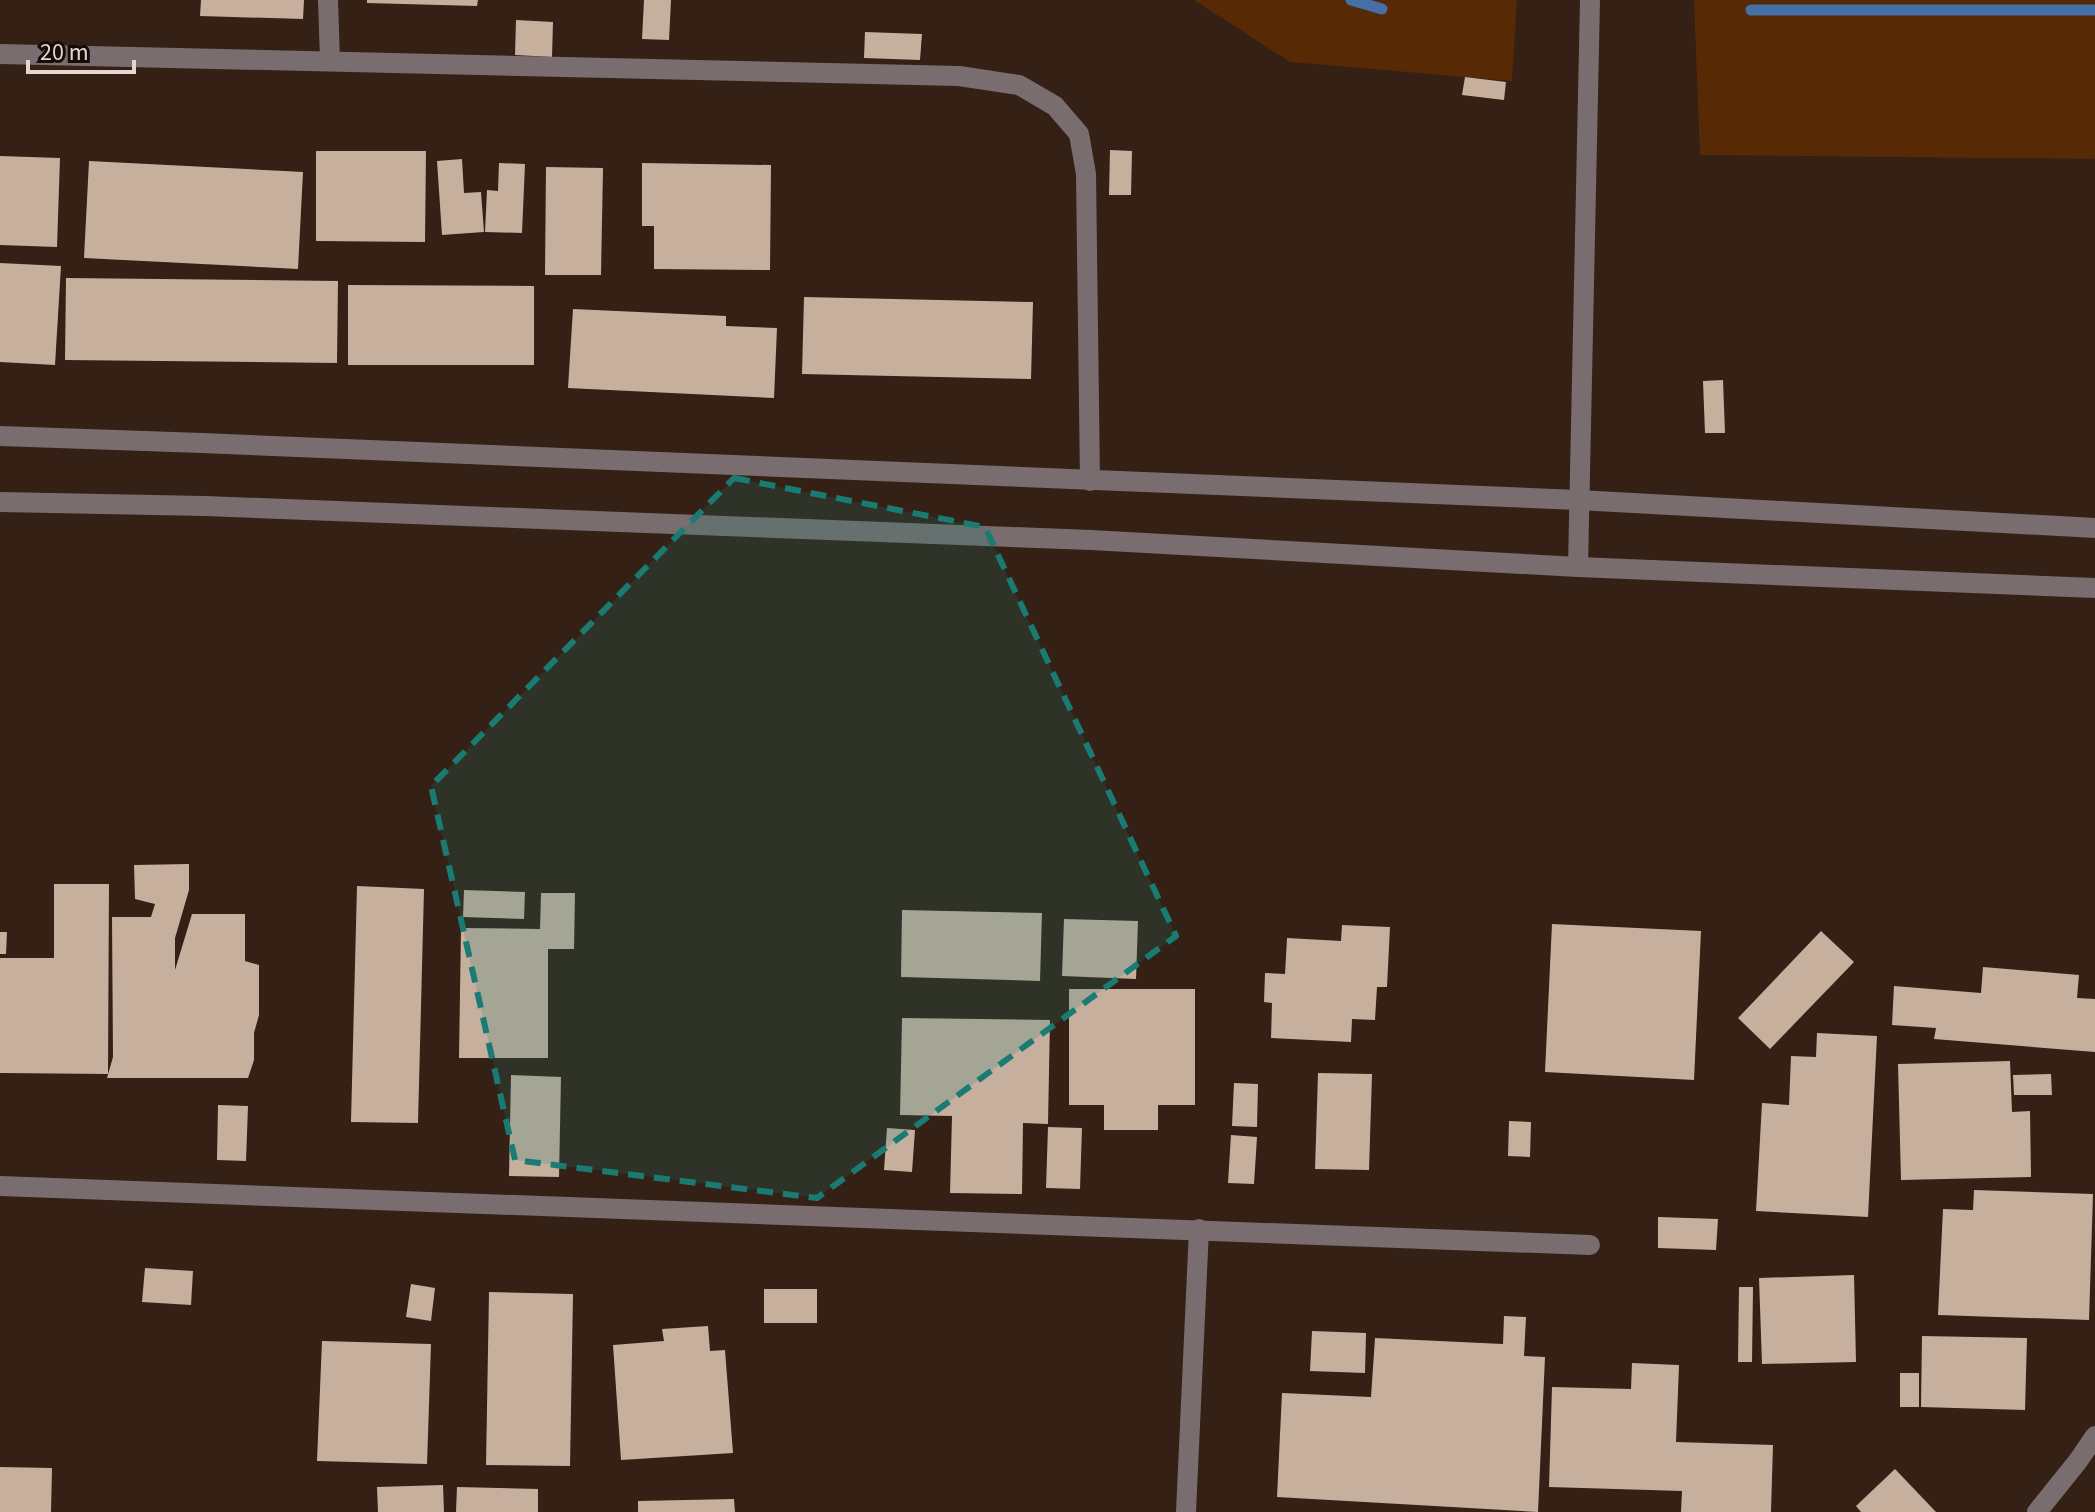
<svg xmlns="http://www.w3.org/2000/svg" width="2095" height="1512" viewBox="0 0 2095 1512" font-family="'Source Sans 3',sans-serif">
<rect width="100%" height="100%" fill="#342014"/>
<!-- green -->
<g fill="#572904">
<path d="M 1194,0 L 1517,0 L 1512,81 L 1290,62 Z"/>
<path d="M 1694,0 L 2095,0 L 2095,159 L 1700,155 Z"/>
</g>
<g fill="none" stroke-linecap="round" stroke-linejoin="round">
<!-- stream -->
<g stroke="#476fa7" stroke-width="11">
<path d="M 1351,0 L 1382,9"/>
<path d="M 1751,10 L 2095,10"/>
</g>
</g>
<!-- building -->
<g fill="#c7af9d">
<path d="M 201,0 L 304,0 L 303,19 L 200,16 Z"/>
<path d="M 367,0 L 478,0 L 477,6 L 367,3 Z"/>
<path d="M 644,0 L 671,0 L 669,40 L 642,39 Z"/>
<path d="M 516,20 L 553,22 L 552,57 L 515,55 Z"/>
<path d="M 865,32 L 922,34 L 920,60 L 864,58 Z"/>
<path d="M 1465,77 L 1506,82 L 1504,100 L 1462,95 Z"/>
<path d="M 1110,150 L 1132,151 L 1131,195 L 1109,195 Z"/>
<path d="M 316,151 L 426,151 L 425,242 L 316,241 Z"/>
<path d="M 0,156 L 60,158 L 57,247 L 0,245 Z"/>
<path d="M 462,159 L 464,193 L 481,192 L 484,232 L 442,235 L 437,161 Z"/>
<path d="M 89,161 L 303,172 L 298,269 L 84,258 Z"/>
<path d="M 499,163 L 525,164 L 522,233 L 485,232 L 487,190 L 498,191 Z"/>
<path d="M 642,163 L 771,165 L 770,270 L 654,269 L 654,226 L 642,226 Z"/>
<path d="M 546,167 L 603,168 L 601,275 L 545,275 Z"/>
<path d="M 0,263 L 61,266 L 55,365 L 0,362 Z"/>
<path d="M 66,278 L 338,281 L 337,363 L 65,360 Z"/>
<path d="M 348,285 L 534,286 L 534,365 L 348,365 Z"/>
<path d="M 804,297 L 1033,302 L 1031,379 L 802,374 Z"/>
<path d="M 573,309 L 726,316 L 726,326 L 777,328 L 774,398 L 568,388 Z"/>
<path d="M 1723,380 L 1725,433 L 1705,433 L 1703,381 Z"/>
<path d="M 189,864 L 189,890 L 175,938 L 175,970 L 192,914 L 245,914 L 245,961 L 259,965 L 259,1015 L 254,1033 L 254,1060 L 248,1078 L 107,1078 L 113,1057 L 112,917 L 151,917 L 155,904 L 135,899 L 134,865 Z"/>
<path d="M 54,884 L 109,884 L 108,1074 L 0,1073 L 0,958 L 54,958 Z"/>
<path d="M 357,886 L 424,889 L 418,1123 L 351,1122 Z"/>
<path d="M 464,890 L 525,892 L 524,919 L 463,917 Z"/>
<path d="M 541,893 L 575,893 L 574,949 L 548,949 L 548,1058 L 459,1058 L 461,928 L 540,929 Z"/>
<path d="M 902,910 L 1042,913 L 1040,981 L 901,977 Z"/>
<path d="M 1064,919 L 1138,921 L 1136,979 L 1062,976 Z"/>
<path d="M 1552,924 L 1701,931 L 1694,1080 L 1545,1072 Z"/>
<path d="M 1342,925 L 1390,927 L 1387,987 L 1377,987 L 1375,1020 L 1352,1019 L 1351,1042 L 1271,1038 L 1272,1003 L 1264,1002 L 1265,973 L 1285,974 L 1287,938 L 1341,941 Z"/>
<path d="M 1821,931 L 1854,962 L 1770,1049 L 1738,1018 Z"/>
<path d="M 0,932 L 7,932 L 6,954 L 0,954 Z"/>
<path d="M 1983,967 L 2079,975 L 2077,998 L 2095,999 L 2095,1052 L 1934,1039 L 1936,1028 L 1892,1025 L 1894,986 L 1981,993 Z"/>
<path d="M 1069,989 L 1195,989 L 1195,1105 L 1158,1105 L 1158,1130 L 1104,1130 L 1104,1105 L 1069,1105 Z"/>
<path d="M 902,1018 L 1050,1020 L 1048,1124 L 1023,1123 L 1022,1194 L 950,1193 L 952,1116 L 900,1115 Z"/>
<path d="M 1817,1033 L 1877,1036 L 1868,1217 L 1756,1211 L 1762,1103 L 1789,1105 L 1791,1056 L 1816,1057 Z"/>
<path d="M 2010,1061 L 2012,1112 L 2030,1111 L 2031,1177 L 1901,1180 L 1898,1064 Z"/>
<path d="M 1318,1073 L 1372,1074 L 1369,1170 L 1315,1169 Z"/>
<path d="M 2051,1074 L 2052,1095 L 2014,1095 L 2013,1075 Z"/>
<path d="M 511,1075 L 561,1077 L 559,1177 L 509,1176 Z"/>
<path d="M 1234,1083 L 1258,1084 L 1257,1127 L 1232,1126 Z"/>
<path d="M 218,1105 L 248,1106 L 246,1161 L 217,1160 Z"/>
<path d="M 1509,1121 L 1531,1122 L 1530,1157 L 1508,1156 Z"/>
<path d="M 1048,1127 L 1082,1128 L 1080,1189 L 1046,1188 Z"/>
<path d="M 887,1128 L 915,1130 L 912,1172 L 884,1170 Z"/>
<path d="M 1231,1135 L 1257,1137 L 1254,1184 L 1228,1183 Z"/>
<path d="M 1974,1190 L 2093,1194 L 2089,1320 L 1938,1315 L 1943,1209 L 1973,1210 Z"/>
<path d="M 1658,1217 L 1718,1219 L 1716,1250 L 1658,1248 Z"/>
<path d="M 145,1268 L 193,1271 L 191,1305 L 142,1302 Z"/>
<path d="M 1854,1275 L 1856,1362 L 1762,1364 L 1759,1278 Z"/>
<path d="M 411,1284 L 435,1288 L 431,1321 L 406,1317 Z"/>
<path d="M 1739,1287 L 1753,1287 L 1752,1362 L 1738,1362 Z"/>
<rect x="764" y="1289" width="53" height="34"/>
<path d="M 489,1292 L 573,1294 L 570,1466 L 486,1465 Z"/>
<path d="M 1504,1316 L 1526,1317 L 1524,1356 L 1545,1357 L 1538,1512 L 1277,1497 L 1282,1393 L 1371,1397 L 1375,1338 L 1503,1344 Z"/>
<path d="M 708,1326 L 710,1351 L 725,1350 L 733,1453 L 621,1460 L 613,1345 L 664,1341 L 662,1329 Z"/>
<path d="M 1312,1331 L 1366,1333 L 1365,1373 L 1310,1371 Z"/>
<path d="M 1922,1336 L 2027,1338 L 2025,1410 L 1921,1407 Z"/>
<path d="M 322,1341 L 431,1344 L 427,1464 L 317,1461 Z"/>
<path d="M 1632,1363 L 1679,1365 L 1676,1442 L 1773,1445 L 1771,1512 L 1681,1512 L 1682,1491 L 1549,1487 L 1552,1387 L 1631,1389 Z"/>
<rect x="1900" y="1373" width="19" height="34"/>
<path d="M 0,1467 L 52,1468 L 51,1512 L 0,1512 Z"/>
<path d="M 1895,1469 L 1936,1512 L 1861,1512 L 1856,1506 Z"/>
<path d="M 443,1485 L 444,1512 L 378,1512 L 377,1487 Z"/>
<path d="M 457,1487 L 538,1489 L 538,1512 L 456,1512 Z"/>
<path d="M 734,1499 L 735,1512 L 638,1512 L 638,1501 Z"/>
</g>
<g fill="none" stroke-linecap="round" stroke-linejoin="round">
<!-- minor -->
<g stroke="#7a6d6f" stroke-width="20">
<path d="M 328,0 L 330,61"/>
<path d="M 0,54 L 959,76 L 1019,85 L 1055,106 L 1079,134 L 1086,174 L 1090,481"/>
<path d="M 0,436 L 202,443 L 1578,500 L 2095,528"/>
<path d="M 0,502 L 205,506 L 1091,540 L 1578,567 L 2095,588"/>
<path d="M 1578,567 L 1590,0"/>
<path d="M 0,1186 L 1590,1245"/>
<path d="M 1186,1512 L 1199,1229"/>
<path d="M 2037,1512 L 2078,1461 L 2095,1436"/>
</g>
</g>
<!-- marked area -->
<path fill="#1a7b73" fill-opacity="0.2" stroke="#1a7b73" stroke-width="6" stroke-dasharray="16 10" stroke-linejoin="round" d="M 734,478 L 985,527 L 1176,936 L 817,1198 L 515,1160 L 431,786 Z"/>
<!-- scale -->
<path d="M28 60v12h106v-12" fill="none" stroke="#e5d7cf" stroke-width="4"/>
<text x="40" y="60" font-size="24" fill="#e5d7cf" stroke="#150c07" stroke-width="6" paint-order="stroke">20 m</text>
</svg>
